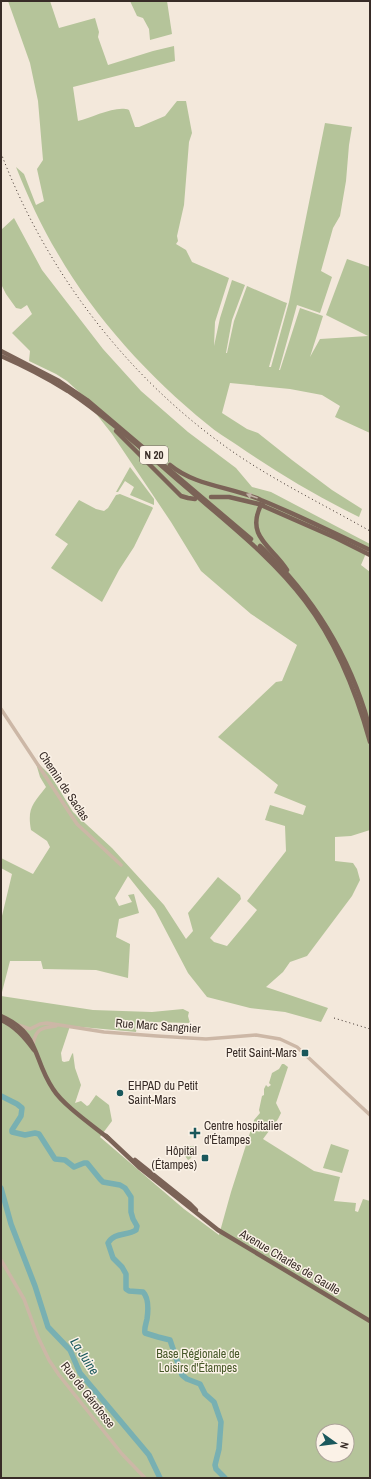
<svg xmlns="http://www.w3.org/2000/svg" width="371" height="1479" viewBox="0 0 371 1479" font-family="'Archivo Narrow',sans-serif">
<rect width="100%" height="100%" fill="#f3e8db"/>
<!-- green -->
<g fill="#b5c49a" fill-rule="evenodd">
<path d="M 8,1 L 50,1 L 59,28 L 95,18 L 99,32 L 98,37 L 108,65 L 153,51 L 174,46 L 175,61 L 73,87 L 78,121 C 92,118 116,105 129,110 L 135,127 L 139,127 L 165,116 L 177,101 L 186,101 L 192,133 L 189,142 L 184,205 L 177,236 L 178,241 L 176,244 L 186,250 L 192,262 L 229,278 L 215,322 L 214,346 L 220,318 L 232,280 L 245,285 L 232,320 L 226,353 L 227,353 L 234,321 L 247,286 L 284,302 L 266,366 L 284,302 L 287,303 L 269,367 L 271,367 L 289,302 L 325,123 L 352,127 L 349,145 L 346,181 L 340,216 L 333,228 L 321,271 L 332,277 L 320,313 L 297,305 L 279,370 L 280,370 L 300,308 L 323,316 L 310,357 L 320,339 L 368,336 L 326,315 L 347,259 L 370,267 L 370,433 L 335,417 L 340,406 L 322,395 L 290,389 L 230,383 L 222,413 L 247,429 L 258,433 L 292,460 L 332,490 L 362,509 L 359,517 C 316,496 276,472 237,445 C 227,438 216,432 207,424 C 150,378 95,318 58,254 C 41,226 28,197 16,167 L 24,174 L 36,205 L 44,201 L 37,169 L 43,160 L 38,101 L 30,63 Z"/>
<path d="M 130,1 L 167,1 L 172,34 L 150,40 L 149,29 L 143,18 L 137,16 Z"/>
<path d="M 14,218 L 42,270 L 103,349 L 141,391 L 188,432 L 236,468 L 252,487 L 271,492 L 370,544 L 361,565 L 370,572 L 370,830 L 351,836 L 335,837 L 335,861 L 353,863 L 357,869 L 360,880 L 352,896 L 307,956 L 290,962 L 283,972 L 266,987 L 328,1008 L 321,1022 L 285,1012 L 250,1008 L 207,997 L 188,973 L 155,910 L 128,876 L 115,898 L 119,906 L 132,902 L 128,895 L 134,894 L 139,913 L 119,919 L 116,937 L 130,944 L 128,978 L 96,970 L 43,969 L 41,961 L 10,961 L 1,996 L 93,1010 L 152,1012 L 183,1009 L 189,1012 L 188,1016 L 190,1023 L 153,1022 L 137,1025 L 136,1032 L 70,1026 L 61,1053 L 62,1061 L 64,1062 L 69,1061 L 72,1054 L 73,1053 L 75,1068 L 81,1085 L 75,1103 L 81,1101 L 87,1106 L 89,1105 L 96,1095 L 109,1105 L 112,1121 L 100,1137 L 184,1209 L 219,1235 L 231,1192 L 254,1120 L 260,1113 L 259,1110 L 262,1096 L 264,1095 L 264,1089 L 266,1085 L 268,1087 L 271,1085 L 269,1083 L 272,1073 L 279,1069 L 282,1064 L 284,1064 L 288,1067 L 276,1103 L 281,1113 L 278,1119 L 263,1139 L 314,1171 L 340,1177 L 334,1201 L 356,1203 L 355,1211 L 358,1212 L 363,1199 L 370,1201 L 370,1478 L 1,1478 L 1,920 L 12,874 L 1,868 L 1,858 L 33,874 L 50,847 L 47,841 L 31,830 C 27,808 33,804 46,787 L 40,777 L 35,760 L 51,776 L 73,812 L 112,848 L 164,905 L 186,939 L 193,931 L 188,913 L 218,877 L 240,895 L 241,899 L 210,938 L 214,942 L 227,946 L 257,910 L 247,901 L 286,851 L 285,826 L 265,820 L 270,805 L 303,815 L 306,806 L 274,793 L 278,785 L 218,737 L 276,682 L 282,681 L 297,645 L 251,614 L 201,571 L 171,522 L 112,434 L 79,392 L 67,381 L 56,374 L 29,361 L 30,351 L 12,333 L 32,314 L 27,305 L 21,309 L 16,308 L 6,294 L 1,284 L 1,230 ZM 323,1431 L 347,1431 L 347,1455 L 323,1455 Z"/>
<path d="M 130,467 L 154,499 L 154,505 L 130,495 L 134,487 L 125,481 L 118,492 L 116,492 Z"/>
<path d="M 120,494 L 152,507 L 153,508 L 134,547 L 119,570 L 102,602 L 51,568 L 68,544 L 55,535 L 79,500 L 96,509 L 104,511 L 108,508 L 116,495 Z"/>
<path d="M 331,1144 L 349,1150 L 342,1173 L 323,1168 Z"/>
<path d="M 189,1146 L 194,1146 L 196,1151 L 190,1159 L 188,1160 L 185,1156 L 186,1149 L 194,1152 L 187,1148 Z"/>
</g>
<g fill="none" stroke-linecap="round" stroke-linejoin="round">
<!-- river -->
<g stroke="#78b0b2" stroke-width="5.5">
<path d="M 1,1096 L 17,1104 L 22,1108 L 21,1116 L 12,1130 L 12,1132 L 25,1135 L 35,1133 L 39,1134 L 55,1159 L 65,1160 L 74,1167 L 84,1163 L 87,1163 L 100,1179 L 103,1182 L 120,1185 L 125,1188 L 131,1197 L 131,1212 L 133,1219 L 137,1226 L 136,1230 C 127,1236 114,1232 108,1243 L 113,1258 L 122,1267 L 126,1274 L 126,1289 L 129,1291 L 143,1292 C 149,1298 148,1312 147,1319 C 146,1324 144,1328 145,1333 L 158,1337 L 170,1340 L 182,1375 L 187,1379 L 200,1384 L 205,1394 L 214,1402 L 221,1422 L 219,1449 L 215,1465 L 216,1469 L 225,1478"/>
<path d="M 1,1188 L 11,1224 L 35,1286 L 48,1327 L 70,1350 L 80,1373 L 149,1455 L 160,1478"/>
</g>
<!-- minor -->
<g stroke="#ccb7a6" stroke-width="3.5">
<path d="M 1,709 L 77,824 L 121,865"/>
<path d="M 18,1025 L 30,1029 L 40,1024 L 47,1023 L 104,1032 L 157,1036 L 206,1039 L 256,1035 L 280,1039 L 297,1047 L 370,1115"/>
<path d="M 33,1044 C 36,1028 42,1028 56,1026"/>
<path d="M 1,1260 L 24,1299 L 38,1337 L 49,1360 L 59,1375 L 122,1454 L 145,1478"/>
</g>
<!-- major -->
<g stroke="#7b6357" stroke-width="4.5">
<path d="M 1,351 L 59,381 L 87,400 L 251,539"/>
<path d="M 1,356 C 24,366 47,378 68,391 C 114,422 156,462 199,498 C 236,530 275,561 305,601 C 337,643 356,691 370,742"/>
<path d="M 116,431 L 181,496 L 188,498 L 195,499"/>
<path d="M 170,465 C 195,486 232,487 261,500 C 298,515 334,533 370,550"/>
<path d="M 211,497 L 229,497 L 263,505"/>
<path d="M 261,505 L 336,538 L 370,555"/>
<path d="M 261,505 C 245,537 273,547 287,570"/>
<path d="M 260,546 C 313,596 351,658 370,729"/>
<path d="M 1,1016 C 41,1034 32,1058 53,1089 C 63,1105 92,1125 108,1138"/>
<path d="M 1,1020 C 15,1026 25,1038 34,1050"/>
<path d="M 106,1136 L 140,1168 L 218,1230 L 370,1321"/>
<path d="M 135,1160 L 190,1204 L 196,1210"/>
</g>
<!-- rail -->
<g stroke="#382c27" stroke-width="1" stroke-dasharray="1 3" stroke-linecap="butt">
<path d="M 1,153 C 47,274 131,383 239,456 C 281,484 326,506 370,531"/>
<path d="M 334,1018 L 370,1029"/>
</g>
</g>
<!-- one-way arrows -->
<defs><path id="oneway-solid" d="M-6-.8H1V-3.2L6.5 0L1 3.2V.8H-6Z"/></defs>
<use fill="#c1b2a6" href="#oneway-solid" transform="translate(252 496) rotate(-160)"/>
<!-- markers -->
<g fill="#1a585c" stroke="#fbf2e7" stroke-width="1.5">
<rect x="301" y="1049" width="8" height="8" rx="2"/>
<circle cx="120" cy="1093" r="4"/>
<path d="M193 1127h4v4h4v4h-4v4h-4v-4h-4v-4h4z"/>
<rect x="201" y="1154" width="8" height="8" rx="2"/>
</g>
<g text-anchor="middle" stroke-width="3" stroke-linejoin="round" paint-order="stroke">
<!-- shield labels -->
<rect fill="#fbf2e7" stroke="#726761" stroke-width="1" x="140" y="446" width="28" height="18" rx="3"/>
<g font-size="11" font-weight="bold" fill="#382c27">
<text x="154" y="459">N 20</text>
</g>
<!-- street labels -->
<g font-size="12" fill="#382c27" stroke="#fbf2e7">
<text transform="translate(64 786) rotate(56)" y="4">Chemin de Saclas</text>
<text transform="translate(158 1026) rotate(4)" y="4">Rue Marc Sangnier</text>
<text transform="translate(290 1262) rotate(31)" y="4">Avenue Charles de Gaulle</text>
<text transform="translate(88 1395) rotate(52)" y="4">Rue de Gérofosse</text>
</g>
<!-- poi labels -->
<g font-size="12" fill="#382c27" stroke="#fbf2e7" text-anchor="end">
<text x="297" y="1057">Petit Saint-Mars</text>
<text x="128" y="1090" text-anchor="start">EHPAD du Petit<tspan x="128" dy="14">Saint-Mars</tspan></text>
<text x="204" y="1130" text-anchor="start">Centre hospitalier<tspan x="204" dy="14">d'Étampes</tspan></text>
<text x="197" y="1155">Hôpital<tspan x="197" dy="14">(Étampes)</tspan></text>
</g>
<!-- park labels -->
<g font-size="12" fill="#475829" stroke="#fbf2e7">
<text x="198" y="1358">Base Régionale de<tspan x="198" dy="14">Loisirs d'Étampes</tspan></text>
</g>
<!-- water labels -->
<g font-size="13" font-style="italic" fill="#1a585c" stroke="#fbf2e7">
<text transform="translate(85 1356) rotate(57)" y="5">La Juine</text>
</g>
</g>
<!-- border -->
<rect width="371" height="1479" fill="none" stroke="#382c27" stroke-width="4"/>
<!-- north arrow -->
<g transform="translate(335 1443) rotate(104)"><circle r="19" fill="#fbf2e7" stroke="#ada39a"/>
<path d="M0-3L7 15L0 10L-7 15Z" fill="#1a585c"/>
<text y="-6" font-size="11" font-weight="bold" text-anchor="middle" fill="#382c27">N</text>
</g>
</svg>
